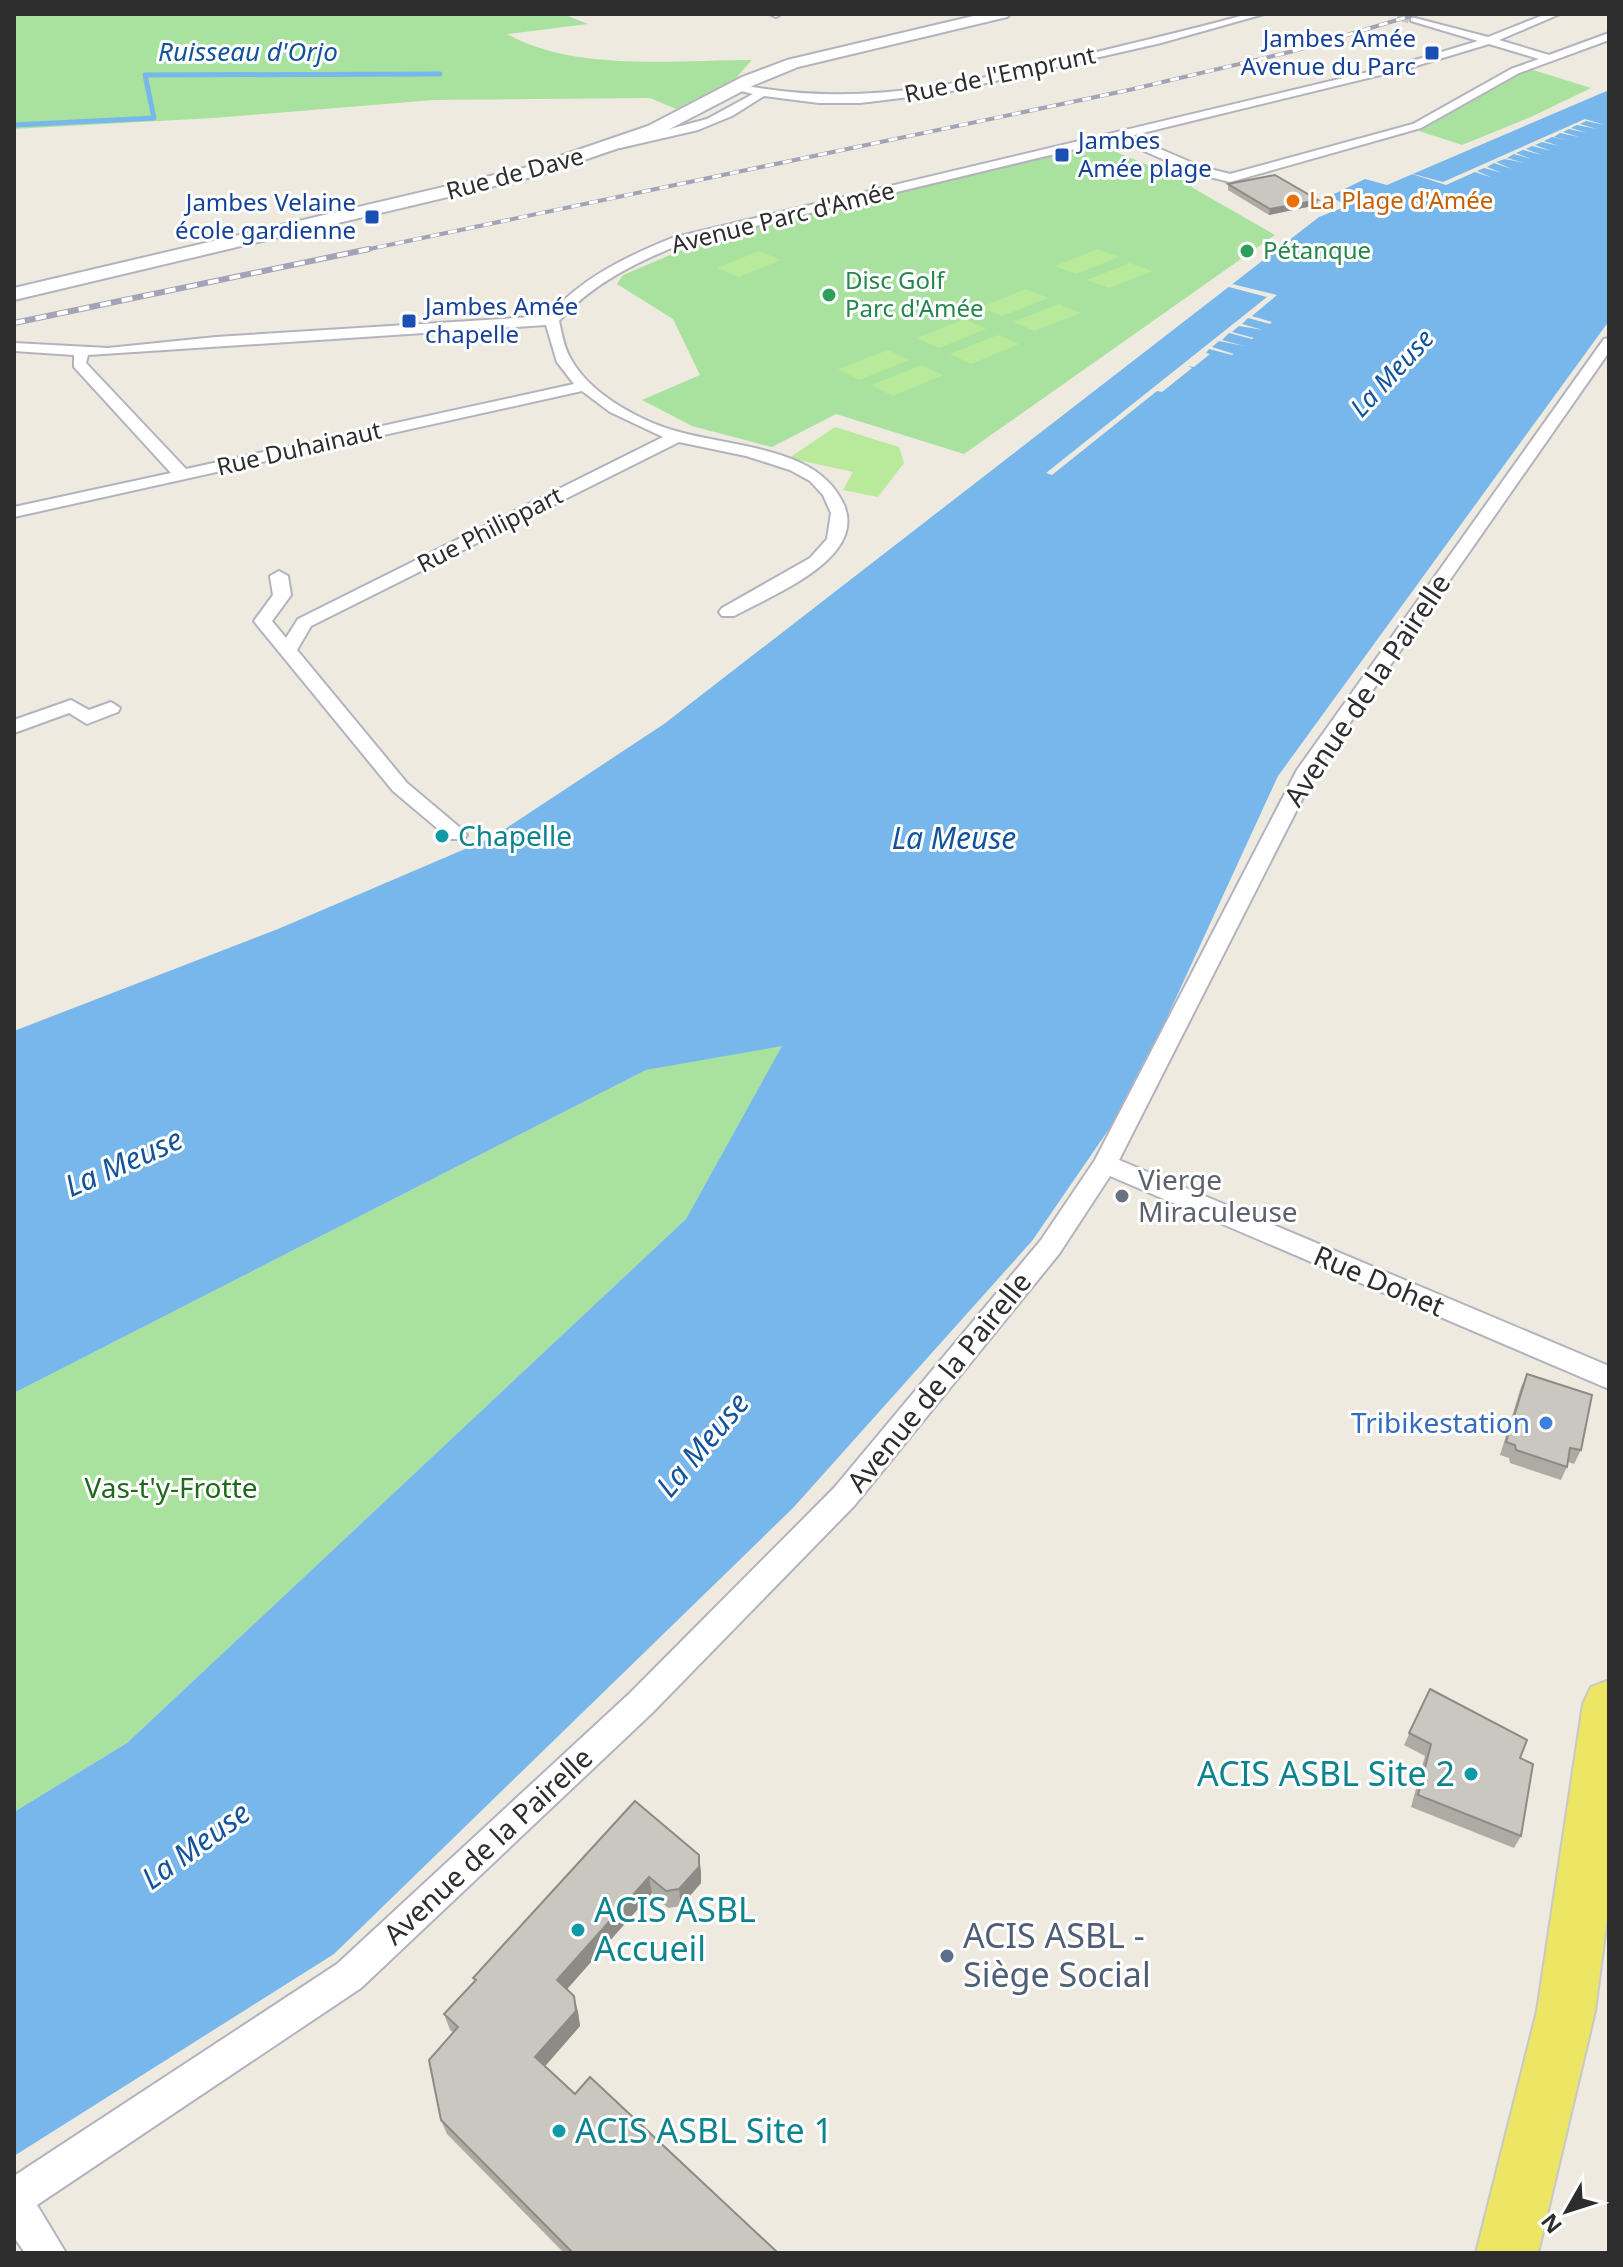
<svg xmlns="http://www.w3.org/2000/svg" width="1623" height="2267" viewBox="0 0 1623 2267" font-family="'Noto Sans',sans-serif">
<rect width="100%" height="100%" fill="#eeeae0"/>
<!-- green -->
<g fill="#a9e29e">
<path d="M 14,14 L 563,14 L 588,24 L 507,34 C 574,72 676,60 752,60 L 735,79 L 676,109 L 650,98 L 434,100 L 213,118 L 14,129 Z"/>
<path d="M 1530,69 L 1591,88 L 1531,117 L 1462,145 L 1419,131 Z"/>
<path d="M 1111,142 L 1117,143 L 1116,152 L 1185,180 L 1193,188 L 1275,235 L 964,454 L 836,414 L 772,447 L 692,426 L 642,400 L 700,375 L 673,319 L 617,284 L 623,275 L 719,234 Z"/>
<path d="M 783,1045 L 686,1219 L 127,1743 L 14,1812 L 14,1393 L 646,1070 Z"/>
</g>
<!-- pitch -->
<g fill="#b9e99b">
<path d="M 1098,249 L 1119,257 L 1076,274 L 1055,266 Z"/>
<path d="M 759,251 L 781,260 L 739,277 L 717,268 Z"/>
<path d="M 1130,263 L 1152,271 L 1109,288 L 1087,280 Z"/>
<path d="M 1026,289 L 1048,298 L 1002,316 L 981,307 Z"/>
<path d="M 1059,304 L 1081,313 L 1035,331 L 1013,322 Z"/>
<path d="M 965,319 L 986,329 L 939,348 L 917,338 Z"/>
<path d="M 998,335 L 1019,344 L 971,364 L 950,354 Z"/>
<path d="M 888,350 L 909,360 L 859,380 L 838,369 Z"/>
<path d="M 922,365 L 943,375 L 893,396 L 871,385 Z"/>
<path d="M 835,427 L 899,447 L 904,463 L 878,497 L 843,490 L 853,472 L 789,458 Z"/>
</g>
<!-- water -->
<path fill="#77b7ec" d="M 1609,90 L 1609,321 L 1278,776 L 1129,1100 L 1032,1241 L 793,1508 L 334,1954 L 14,2156 L 14,1812 L 127,1743 L 686,1219 L 782,1046 L 646,1070 L 14,1393 L 14,1031 L 278,929 L 493,837 L 664,724 L 1319,217 L 1347,206 L 1330,196 L 1365,179 L 1387,185 Z"/>
<!-- pier -->
<g fill="#eeeae0">
<path d="M 1585,119 L 1605,125 L 1586,121 L 1580,124 L 1597,129 L 1577,125 L 1571,128 L 1587,133 L 1569,129 L 1563,132 L 1579,137 L 1560,133 L 1554,137 L 1570,141 L 1552,137 L 1544,141 L 1559,146 L 1542,142 L 1535,145 L 1551,151 L 1532,146 L 1526,149 L 1542,155 L 1523,150 L 1516,153 L 1531,159 L 1514,154 L 1507,158 L 1524,163 L 1505,159 L 1496,162 L 1512,169 L 1494,163 L 1487,167 L 1502,173 L 1484,168 L 1477,171 L 1493,178 L 1475,172 L 1446,185 L 1406,172 L 1443,182 Z"/>
<path d="M 1228,283 L 1277,295 L 1252,316 L 1272,322 L 1270,324 L 1248,318 L 1242,324 L 1263,330 L 1239,326 L 1232,332 L 1254,338 L 1252,339 L 1229,333 L 1222,340 L 1244,346 L 1219,341 L 1212,347 L 1234,354 L 1232,355 L 1209,349 L 1206,353 L 1210,354 L 1194,367 L 1188,366 L 1192,368 L 1162,392 L 1157,391 L 1052,475 L 1046,473 L 1267,297 L 1225,286 Z"/>
</g>
<g fill="none" stroke-linecap="round" stroke-linejoin="round">
<!-- stream -->
<path stroke="#77b7ec" stroke-width="5" d="M 14,125 L 154,118 L 145,75 L 440,74"/>
<!-- street-tunnel -->
<path stroke="#c7c4bc" stroke-width="12" stroke-dasharray="12 6" stroke-linecap="butt" d="M 1398,14 L 1415,19"/>
<!-- street casing -->
<g stroke="#b3b3bf" stroke-width="4">
<g id="street">
<path d="M 769,14 L 781,14 L 776,17 Z"/>
<path d="M 1248,14 L 1264,14 L 1161,43 L 942,93 L 860,103 L 819,103 L 764,96 L 732,116 L 698,130 L 620,148 L 614,144 L 707,119 L 753,94 L 733,89 L 733,85 L 737,84 C 852,108 951,86 1063,60 C 1125,45 1187,31 1248,14 Z"/>
<path d="M 1546,14 L 1560,14 L 1499,40 L 1549,55 L 1609,33 L 1609,40 L 1519,73 L 1421,128 L 1230,182 L 1194,173 L 1117,139 L 681,244 C 635,263 593,283 559,321 C 562,334 564,349 572,361 C 592,396 645,424 683,433 C 722,443 764,446 801,463 C 820,472 835,485 844,505 C 867,559 770,596 734,616 L 722,616 L 719,612 L 722,608 L 810,558 L 827,539 L 831,513 L 823,495 L 810,481 L 790,470 L 746,456 L 679,442 L 311,626 L 297,650 L 407,783 L 464,831 L 467,835 L 464,839 L 450,839 L 393,791 L 257,625 L 254,621 L 273,595 L 270,576 L 279,571 L 288,576 L 291,595 L 272,621 L 286,638 L 298,619 L 663,437 L 610,412 L 582,391 L 14,517 L 14,507 L 171,473 L 74,367 L 74,355 L 14,351 L 14,343 L 108,348 L 216,337 L 548,316 C 582,278 625,257 672,238 L 1402,64 L 1478,41 L 1411,21 L 1411,17 L 1488,37 ZM 1489,44 L 1539,59 L 1511,69 L 1413,124 L 1230,174 L 1202,167 L 1130,136 L 1409,68 ZM 546,325 L 557,362 L 574,384 L 186,469 L 86,363 L 88,355 Z"/>
<path d="M 1609,338 L 1609,352 L 1317,770 L 1119,1160 L 1609,1366 L 1609,1389 L 1110,1176 L 1059,1254 L 854,1506 L 652,1713 L 361,1988 L 37,2205 L 66,2253 L 25,2253 L 14,2237 L 14,2176 L 337,1964 L 630,1693 L 834,1488 L 1041,1240 L 1095,1160 L 1297,770 L 1604,339 Z"/>
<path d="M 71,700 L 89,710 L 111,702 L 120,708 L 118,712 L 87,724 L 69,713 L 14,733 L 14,720 Z"/>
</g>
</g>
<!-- secondary casing -->
<g stroke="#b3b3bf" stroke-width="4">
<path id="secondary" d="M 982,14 L 1010,14 L 1007,17 L 798,67 L 754,85 L 660,134 L 540,175 L 14,300 L 14,288 L 528,167 L 648,126 L 742,77 L 787,60 Z"/>
</g>
<!-- primary casing -->
<g stroke="#c8c8c8" stroke-width="4">
<path id="primary" d="M 1609,1680 L 1609,1903 L 1595,2011 L 1538,2253 L 1476,2253 L 1537,2011 L 1583,1704 L 1591,1687 Z"/>
</g>
<!-- street -->
<use href="#street" fill="#fff" fill-rule="evenodd"/>
<!-- secondary -->
<use href="#secondary" fill="#fff" fill-rule="evenodd"/>
<!-- primary -->
<use href="#primary" fill="#ede665" fill-rule="evenodd"/>
<!-- rail-far1 casing -->
<g stroke="#a3a2b6" stroke-width="4">
<path id="rail-far1" d="M 360,251 L 1129,90 L 1294,51 L 1417,14"/>
</g>
<!-- rail casing -->
<g stroke="#a3a2b6" stroke-width="6">
<path id="rail" d="M 14,323 L 369,249"/>
</g>
<!-- rail-far1 -->
<use href="#rail-far1" stroke="#fff" stroke-width="3" stroke-dasharray="9" stroke-linecap="butt"/>
<!-- rail -->
<use href="#rail" stroke="#fff" stroke-width="4" stroke-dasharray="11" stroke-linecap="butt"/>
</g>
<!-- wall -->
<g fill="#adaba4">
<path d="M 1228,184 L 1317,205 L 1269,215 L 1228,190 Z"/>
<path d="M 1527,1374 L 1581,1450 L 1574,1464 L 1568,1462 L 1567,1467 L 1561,1480 L 1510,1463 L 1509,1458 L 1500,1455 L 1521,1387 Z"/>
<path d="M 1430,1689 L 1520,1758 L 1521,1836 L 1514,1848 L 1411,1807 L 1425,1756 L 1404,1745 Z"/>
<path d="M 635,1801 L 701,1872 L 701,1883 L 681,1906 L 668,1908 L 652,1893 L 567,1989 L 578,2012 L 580,2026 L 545,2066 L 575,2094 L 776,2253 L 564,2253 L 447,2134 L 441,2120 L 453,2032 L 450,2030 L 444,2014 L 475,1981 L 473,1978 Z"/>
</g>
<!-- shaded-wall -->
<g fill="#8d8b86">
<path d="M 1318,200 L 1317,205 L 1269,215 L 1270,209 Z"/>
<path d="M 699,1855 L 701,1872 L 701,1883 L 681,1906 L 679,1889 Z"/>
<path d="M 649,1877 L 652,1893 L 561,1996 L 557,1980 Z"/>
<path d="M 574,1996 L 578,2012 L 580,2026 L 540,2072 L 535,2057 Z"/>
</g>
<!-- building -->
<g fill="#c9c7bf" stroke="#8d8b86" stroke-width="2">
<path d="M 1275,175 L 1318,200 L 1270,209 L 1228,184 Z"/>
<path d="M 1527,1374 L 1592,1395 L 1581,1450 L 1570,1448 L 1567,1467 L 1516,1450 L 1515,1445 L 1506,1442 Z"/>
<path d="M 1430,1689 L 1527,1740 L 1520,1758 L 1533,1764 L 1521,1836 L 1418,1795 L 1431,1744 L 1409,1733 Z"/>
<path d="M 635,1801 L 699,1855 L 699,1867 L 679,1889 L 666,1891 L 649,1877 L 557,1980 L 574,1996 L 576,2011 L 535,2057 L 575,2094 L 590,2077 L 776,2251 L 774,2253 L 573,2253 L 441,2120 L 429,2060 L 458,2027 L 444,2014 L 476,1980 L 473,1978 Z"/>
</g>
<!-- markers -->
<g fill="#1a4fb4" stroke="#fff" stroke-width="3">
<rect x="1424" y="45" width="16" height="16" rx="4"/>
<rect x="1054" y="147" width="16" height="16" rx="4"/>
<rect x="364" y="209" width="16" height="16" rx="4"/>
<rect x="401" y="313" width="16" height="16" rx="4"/>
</g>
<circle fill="#e8710a" stroke="#fff" stroke-width="3" cx="1293" cy="201" r="8"/>
<g fill="#2e9e5b" stroke="#fff" stroke-width="3">
<circle cx="1247" cy="251" r="8"/>
<circle cx="829" cy="295" r="8"/>
</g>
<g fill="#0f9aa8" stroke="#fff" stroke-width="3">
<circle cx="442" cy="836" r="8"/>
<circle cx="1471" cy="1774" r="8"/>
<circle cx="578" cy="1930" r="8"/>
<circle cx="559" cy="2131" r="8"/>
</g>
<circle fill="#6b7280" stroke="#fff" stroke-width="3" cx="1122" cy="1196" r="8"/>
<circle fill="#3f7fe0" stroke="#fff" stroke-width="3" cx="1546" cy="1423" r="8"/>
<circle fill="#5c6f8a" stroke="#fff" stroke-width="3" cx="947" cy="1956" r="8"/>
<g text-anchor="middle" stroke-width="6" stroke-linejoin="round" paint-order="stroke">
<!-- far-transit labels -->
<g font-size="24" fill="#164399" stroke="#fff" text-anchor="end">
<text x="1416" y="47">Jambes Amée<tspan x="1416" dy="28">Avenue du Parc</tspan></text>
<text x="1078" y="149" text-anchor="start">Jambes<tspan x="1078" dy="28">Amée plage</tspan></text>
<text x="356" y="211">Jambes Velaine<tspan x="356" dy="28">école gardienne</tspan></text>
<text x="425" y="315" text-anchor="start">Jambes Amée<tspan x="425" dy="28">chapelle</tspan></text>
</g>
<!-- far-street labels -->
<g font-size="24" fill="#2d2d2d" stroke="#fff">
<text transform="translate(1000 75) rotate(-12)" y="8">Rue de l'Emprunt</text>
<text transform="translate(515 174) rotate(-15)" y="8">Rue de Dave</text>
<text transform="translate(783 218) rotate(-14)" y="8">Avenue Parc d'Amée</text>
<text transform="translate(299 449) rotate(-13)" y="8">Rue Duhainaut</text>
<text transform="translate(490 530) rotate(-27)" y="8">Rue Philippart</text>
</g>
<!-- far-food labels -->
<g font-size="24" fill="#c56008" stroke="#fff" text-anchor="start">
<text x="1309" y="209">La Plage d'Amée</text>
</g>
<!-- far-leisure labels -->
<g font-size="24" fill="#27864d" stroke="#fff" text-anchor="start">
<text x="1263" y="259">Pétanque</text>
<text x="845" y="289">Disc Golf<tspan x="845" dy="28">Parc d'Amée</tspan></text>
</g>
<!-- far-water labels -->
<g font-size="26" font-style="italic" fill="#12539c" stroke="#fff">
<text x="248" y="61">Ruisseau d'Orjo</text>
<text transform="translate(1392 373) rotate(-47)" y="9">La Meuse</text>
</g>
<!-- street labels -->
<g font-size="28" fill="#2d2d2d" stroke="#fff">
<text transform="translate(1367 690) rotate(-56)" y="10">Avenue de la Pairelle</text>
<text transform="translate(1379 1281) rotate(23)" y="10">Rue Dohet</text>
<text transform="translate(939 1382) rotate(-51)" y="10">Avenue de la Pairelle</text>
<text transform="translate(488 1846) rotate(-43)" y="10">Avenue de la Pairelle</text>
</g>
<!-- culture labels -->
<g font-size="28" fill="#0d838f" stroke="#fff" text-anchor="start">
<text x="458" y="846">Chapelle</text>
</g>
<!-- worship labels -->
<g font-size="28" fill="#5b616d" stroke="#fff" text-anchor="start">
<text x="1138" y="1190">Vierge<tspan x="1138" dy="32">Miraculeuse</tspan></text>
</g>
<!-- shop labels -->
<g font-size="28" fill="#366cbe" stroke="#fff" text-anchor="end">
<text x="1530" y="1433">Tribikestation</text>
</g>
<!-- park labels -->
<g font-size="28" fill="#1f691d" stroke="#fff">
<text x="171" y="1498">Vas-t'y-Frotte</text>
</g>
<!-- water labels -->
<g font-size="30" font-style="italic" fill="#12539c" stroke="#fff">
<text x="954" y="849">La Meuse</text>
<text transform="translate(124 1163) rotate(-24)" y="10">La Meuse</text>
<text transform="translate(703 1445) rotate(-50)" y="10">La Meuse</text>
<text transform="translate(196 1846) rotate(-36)" y="10">La Meuse</text>
</g>
<!-- near-culture labels -->
<g font-size="34" fill="#0d838f" stroke="#fff" text-anchor="start">
<text x="1455" y="1786" text-anchor="end">ACIS ASBL Site 2</text>
<text x="594" y="1922">ACIS ASBL<tspan x="594" dy="39">Accueil</tspan></text>
<text x="575" y="2143">ACIS ASBL Site 1</text>
</g>
<!-- near-service labels -->
<g font-size="34" fill="#4e5e75" stroke="#fff" text-anchor="start">
<text x="963" y="1948">ACIS ASBL -<tspan x="963" dy="39">Siège Social</tspan></text>
</g>
</g>
<!-- border -->
<rect width="1623" height="2267" fill="none" stroke="#2d2d2d" stroke-width="32"/>
<!-- north arrow -->
<g transform="translate(1567 2211) rotate(231)" stroke="#ffffff" stroke-width="6" paint-order="stroke">
<path d="M0-6L14 30L0 20L-14 30Z" fill="#2d2d2d"/>
<text y="-12" font-size="22" font-weight="bold" text-anchor="middle" fill="#2d2d2d">N</text>
</g>
</svg>
